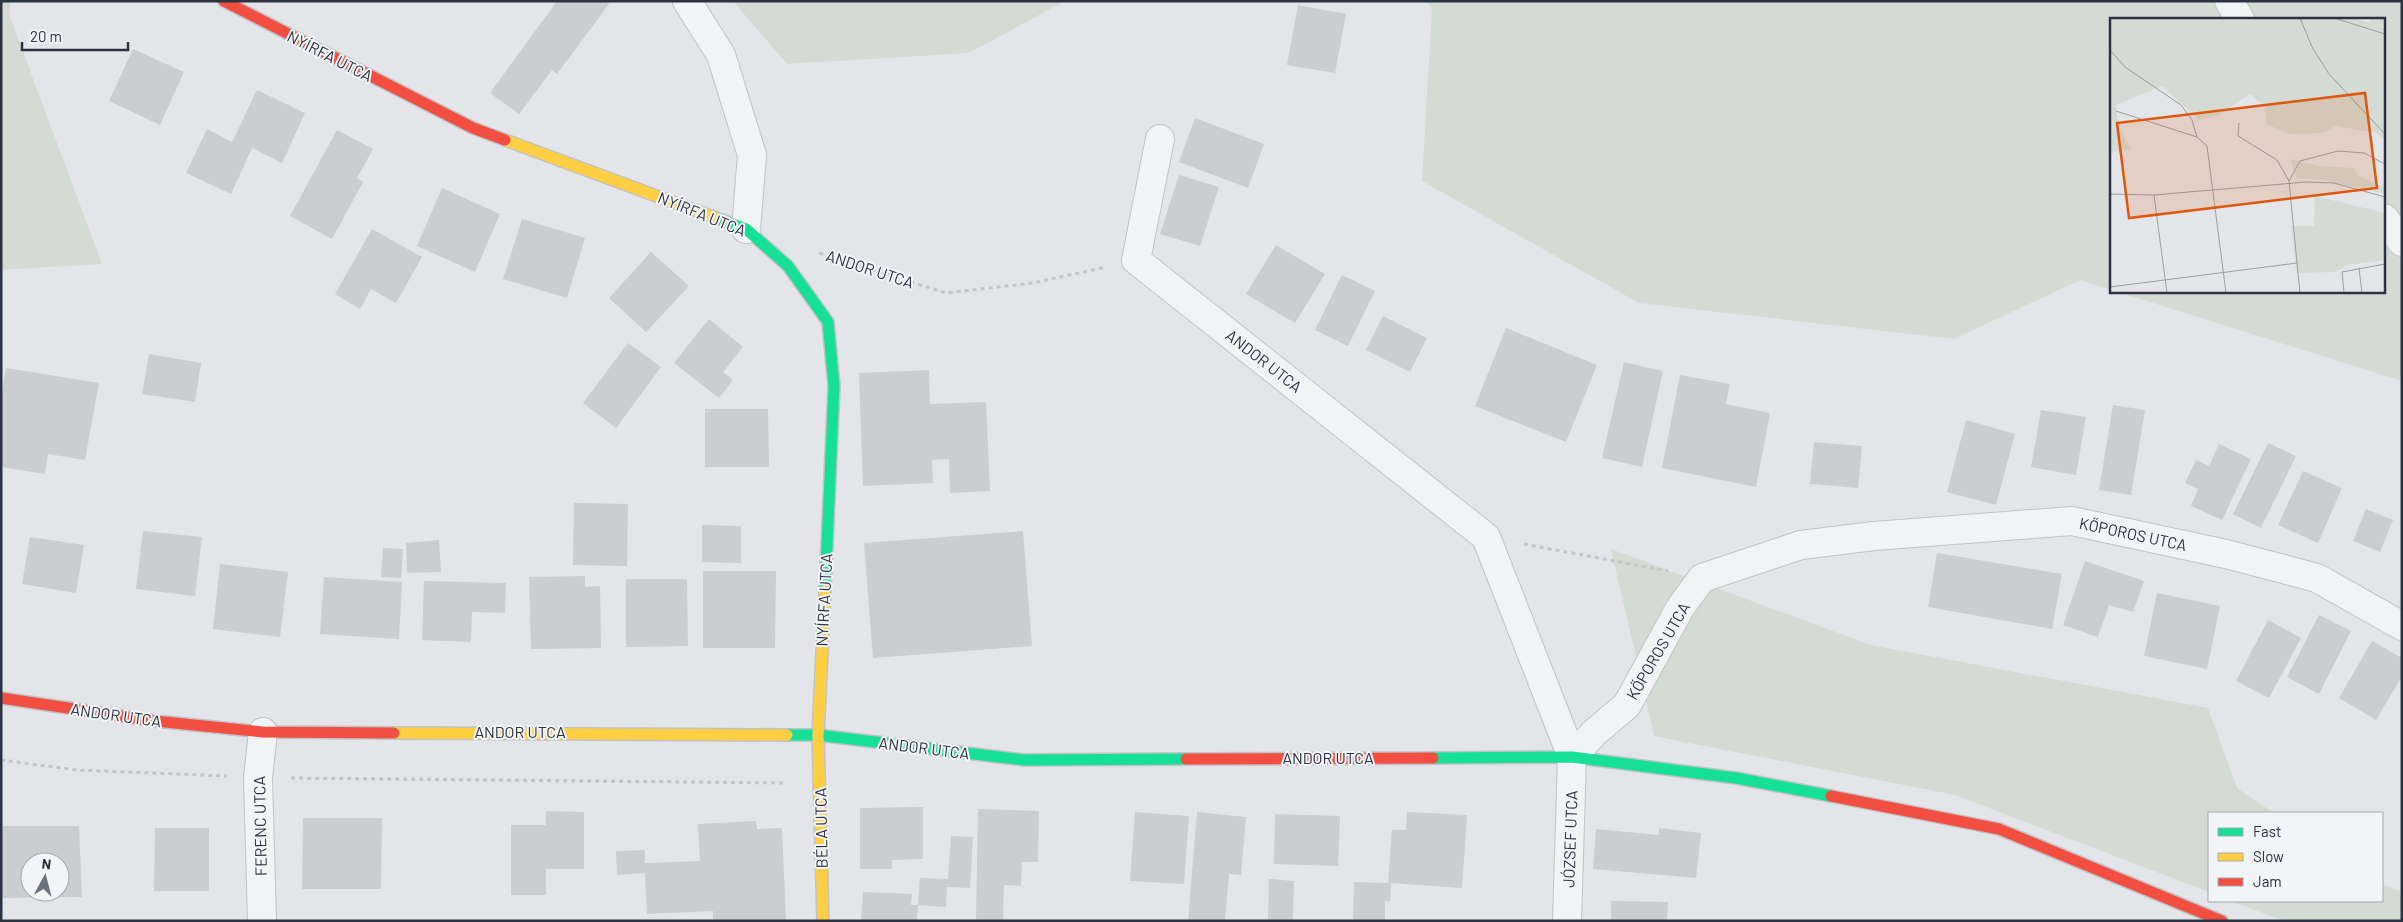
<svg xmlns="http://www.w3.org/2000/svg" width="2403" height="922" viewBox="0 0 2403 922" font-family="Barlow,sans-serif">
<rect width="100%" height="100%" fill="#e3e5e8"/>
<!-- green -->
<g fill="#d4dbd4">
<path d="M 1,1 L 10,1 L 10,17 L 102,264 L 1,270 Z"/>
<path d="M 733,1 L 1065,1 L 969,53 L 787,64 Z"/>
<path d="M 1426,1 L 2402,1 L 2402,381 L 2115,291 L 2384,291 L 2384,19 L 2112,19 L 2112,290 L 2080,280 L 1954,339 L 1639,303 L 1422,181 L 1432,8 Z"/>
<path d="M 1611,549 L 1871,645 L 2208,708 L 2237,788 L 2274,813 L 2209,813 L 2209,892 L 1955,795 L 1654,736 Z"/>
<path d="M 2382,884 L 2402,892 L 2402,921 L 2284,921 L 2231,901 L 2382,901 Z"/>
</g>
<!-- building -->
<g fill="#cccdd0" fill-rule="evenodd">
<path d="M 557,1 L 606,1 L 609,4 L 557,74 L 552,70 L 519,114 L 490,93 Z"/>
<path d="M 1298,5 L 1346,14 L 1335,73 L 1287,65 Z"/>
<path d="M 133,49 L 184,72 L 160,125 L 109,101 Z"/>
<path d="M 257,90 L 305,113 L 282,163 L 252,148 L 231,194 L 186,173 L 207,129 L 232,142 Z"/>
<path d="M 1195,118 L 1264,144 L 1248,188 L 1179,162 Z"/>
<path d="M 337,130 L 373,149 L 357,178 L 363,182 L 332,239 L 290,216 Z"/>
<path d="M 1179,175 L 1219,187 L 1200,246 L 1160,234 Z"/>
<path d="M 442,188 L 500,214 L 475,272 L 417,246 Z"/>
<path d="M 522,219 L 585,238 L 567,298 L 503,279 Z"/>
<path d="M 372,229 L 422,257 L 396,303 L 371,289 L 360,309 L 335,294 Z"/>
<path d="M 1276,245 L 1325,274 L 1295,323 L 1246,294 Z"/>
<path d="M 651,252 L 689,286 L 646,332 L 609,298 Z"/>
<path d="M 1342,275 L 1375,291 L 1348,346 L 1315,330 Z"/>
<path d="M 1383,316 L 1427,338 L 1410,372 L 1366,350 Z"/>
<path d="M 709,319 L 743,347 L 723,372 L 733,380 L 719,398 L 674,363 Z"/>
<path d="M 1506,328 L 1597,365 L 1566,442 L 1475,406 Z"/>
<path d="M 628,343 L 661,367 L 616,428 L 583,403 Z"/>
<path d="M 149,354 L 201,363 L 195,402 L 142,394 Z"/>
<path d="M 1624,362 L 1663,371 L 1642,467 L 1602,458 Z"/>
<path d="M 6,368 L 99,383 L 85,460 L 48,454 L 45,474 L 1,467 L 1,397 Z"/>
<path d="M 929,370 L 930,404 L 986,402 L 990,491 L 950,493 L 949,459 L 932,460 L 933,483 L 863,486 L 859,373 Z"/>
<path d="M 1680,375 L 1730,384 L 1726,404 L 1770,413 L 1756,487 L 1662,468 Z"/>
<path d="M 2113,405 L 2145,410 L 2131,495 L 2099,490 Z"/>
<path d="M 705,409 L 768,409 L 769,467 L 705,467 Z"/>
<path d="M 2041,410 L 2086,417 L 2076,475 L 2031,467 Z"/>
<path d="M 1966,420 L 2015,434 L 1996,505 L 1947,492 Z"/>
<path d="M 1814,442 L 1862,446 L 1858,488 L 1810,484 Z"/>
<path d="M 2268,443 L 2296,456 L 2261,528 L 2233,514 Z"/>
<path d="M 2219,444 L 2251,459 L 2222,520 L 2191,506 L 2198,489 L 2185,483 L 2196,460 L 2209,466 Z"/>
<path d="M 2303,471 L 2342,488 L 2318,543 L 2278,525 Z"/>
<path d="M 574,503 L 628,504 L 627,566 L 573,565 Z"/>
<path d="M 2366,509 L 2393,520 L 2380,552 L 2353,541 Z"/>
<path d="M 702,525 L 741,526 L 741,563 L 702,562 Z"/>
<path d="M 143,531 L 202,537 L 195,596 L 136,589 Z"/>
<path d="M 1023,531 L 1032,646 L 873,658 L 864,543 Z"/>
<path d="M 30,537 L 84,545 L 76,593 L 22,584 Z"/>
<path d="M 439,540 L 441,572 L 407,573 L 406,543 Z"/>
<path d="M 383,548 L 403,549 L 401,578 L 381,577 Z"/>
<path d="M 1937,553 L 2062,574 L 2052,629 L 1928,607 Z"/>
<path d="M 2085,561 L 2144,581 L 2133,612 L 2109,605 L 2098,637 L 2063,625 Z"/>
<path d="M 220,564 L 288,572 L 280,637 L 213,629 Z"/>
<path d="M 703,571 L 776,571 L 775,648 L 703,648 Z"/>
<path d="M 585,576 L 585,587 L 600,586 L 601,648 L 531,649 L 529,577 Z"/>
<path d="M 324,577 L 402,582 L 399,639 L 320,634 Z"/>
<path d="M 626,579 L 687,579 L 688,646 L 626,647 Z"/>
<path d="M 424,581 L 506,583 L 505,613 L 472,612 L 471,642 L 422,640 Z"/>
<path d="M 2157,593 L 2220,606 L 2207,669 L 2144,656 Z"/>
<path d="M 2319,615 L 2351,631 L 2319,694 L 2287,677 Z"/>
<path d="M 2268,620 L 2301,638 L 2269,698 L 2236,681 Z"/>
<path d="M 2372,641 L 2402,658 L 2402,676 L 2376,720 L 2339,698 Z"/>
<path d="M 923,807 L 923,859 L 892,860 L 892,869 L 860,869 L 860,808 Z"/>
<path d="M 978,809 L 1039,811 L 1038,862 L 1022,862 L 1021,886 L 1004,885 L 1003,921 L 976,921 Z"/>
<path d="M 546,811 L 584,812 L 584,869 L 546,869 L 546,895 L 511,895 L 511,825 L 546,825 Z"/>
<path d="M 1135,812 L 1189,816 L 1184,884 L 1130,881 Z"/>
<path d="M 1197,812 L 1246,817 L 1241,875 L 1229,874 L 1225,921 L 1188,921 Z"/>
<path d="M 1407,812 L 1467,815 L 1462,888 L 1391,883 L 1390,902 L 1385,901 L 1385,921 L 1353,921 L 1354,882 L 1388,883 L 1392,830 L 1406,830 Z"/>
<path d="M 1275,814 L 1340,816 L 1338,866 L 1274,864 Z"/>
<path d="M 303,818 L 382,818 L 381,889 L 302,889 Z"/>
<path d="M 756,821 L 757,829 L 782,828 L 786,921 L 713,921 L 713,911 L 647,914 L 645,873 L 617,875 L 616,851 L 645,850 L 645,863 L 700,861 L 698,824 Z"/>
<path d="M 1,826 L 79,826 L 82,897 L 1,898 ZM 30,862 L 60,862 L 60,892 L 30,892 Z"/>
<path d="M 155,828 L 209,828 L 209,891 L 154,891 Z"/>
<path d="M 1659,828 L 1701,833 L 1696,878 L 1593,869 L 1596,829 L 1659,835 Z"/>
<path d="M 951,836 L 973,837 L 970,888 L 947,887 L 946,907 L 918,905 L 920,878 L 948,879 Z"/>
<path d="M 1269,879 L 1294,881 L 1293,921 L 1268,921 Z"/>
<path d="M 863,892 L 912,894 L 911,905 L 918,905 L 917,921 L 861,921 Z"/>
<path d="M 1611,901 L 1668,902 L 1667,921 L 1611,921 Z"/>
</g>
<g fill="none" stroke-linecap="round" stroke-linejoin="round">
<!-- street casing -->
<g stroke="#c2c3c6" stroke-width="30">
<g id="street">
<path d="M 687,1 L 721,55 L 752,155 L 746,229"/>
<path d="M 2229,1 L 2240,19"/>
<path d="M 1160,139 L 1136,260 L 1486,537 L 1572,757 L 1567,921"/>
<path d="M 2384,218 L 2402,242"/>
<path d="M 1572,757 L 1594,733 L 1627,705 L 1680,608 L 1702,578 L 1801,545 L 1874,536 L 2072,521 L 2226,554 L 2317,578 L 2402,626"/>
<path d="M 262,921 L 258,778 L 263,732"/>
</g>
</g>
<!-- fast casing -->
<g stroke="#c2c3c6" stroke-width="14">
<g id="fast">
<path d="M 716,218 L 746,229 L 788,266 L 828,322 L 834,386 L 825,591"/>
<path d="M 787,735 L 818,735 L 1024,760 L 1186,759"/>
<path d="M 1433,758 L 1572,757 L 1736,778 L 1831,796"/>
</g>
</g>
<!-- slow casing -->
<g stroke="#c2c3c6" stroke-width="14">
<g id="slow">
<path d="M 505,140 L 716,218"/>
<path d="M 394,733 L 787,735"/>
<path d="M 823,921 L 818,735 L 825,591"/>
</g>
</g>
<!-- jam casing -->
<g stroke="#c2c3c6" stroke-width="14">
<g id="jam">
<path d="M 224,1 L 473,128 L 505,140"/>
<path d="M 1,698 L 155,721 L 263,732 L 394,733"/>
<path d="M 1186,759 L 1433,758"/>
<path d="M 1831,796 L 1999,829 L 2222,921"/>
</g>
</g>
<!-- path -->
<g stroke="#c3c6c8" stroke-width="3" stroke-dasharray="4 4" stroke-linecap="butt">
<path d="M 819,253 L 946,293 L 1033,283 L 1106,267"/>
<path d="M 1524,544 L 1668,571"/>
<path d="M 1,760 L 77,770 L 227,776"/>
<path d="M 291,778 L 787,783"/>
</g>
<!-- street -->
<use href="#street" stroke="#f2f3f5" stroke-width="28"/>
<!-- fast -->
<use href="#fast" stroke="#16e098" stroke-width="11"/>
<!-- slow -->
<use href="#slow" stroke="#ffcf43" stroke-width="11"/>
<!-- jam -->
<use href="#jam" stroke="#f24e42" stroke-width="11"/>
</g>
<g text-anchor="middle" stroke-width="4" stroke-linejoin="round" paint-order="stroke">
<!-- street labels -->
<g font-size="16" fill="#2c3340" stroke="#f2f4f7">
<text transform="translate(330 56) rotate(27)" y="6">NYÍRFA UTCA</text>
<text transform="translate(702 214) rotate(22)" y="6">NYÍRFA UTCA</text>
<text transform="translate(870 269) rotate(18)" y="6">ANDOR UTCA</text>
<text transform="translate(1264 361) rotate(38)" y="6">ANDOR UTCA</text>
<text transform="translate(2133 534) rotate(12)" y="6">KŐPOROS UTCA</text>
<text transform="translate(824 600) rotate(-87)" y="6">NYÍRFA UTCA</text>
<text transform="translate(1658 651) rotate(-60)" y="6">KŐPOROS UTCA</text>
<text transform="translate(116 715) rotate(8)" y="6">ANDOR UTCA</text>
<text x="520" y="738">ANDOR UTCA</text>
<text transform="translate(924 748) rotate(7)" y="6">ANDOR UTCA</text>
<text x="1328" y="764">ANDOR UTCA</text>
<text transform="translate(260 826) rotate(-91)" y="6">FERENC UTCA</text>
<text transform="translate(821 828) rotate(-91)" y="6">BÉLA UTCA</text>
<text transform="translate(1570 839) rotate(-88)" y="6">JÓZSEF UTCA</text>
</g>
</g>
<!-- overview -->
<g transform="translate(2110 18)">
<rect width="275" height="275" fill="#e3e5e8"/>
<path d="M 0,0 L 244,0 L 259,5 L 261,0 L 275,0 L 275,121 L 266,115 L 226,108 L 213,115 L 180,116 L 156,106 L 155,88 L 140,76 L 108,98 L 89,102 L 52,68 L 6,87 L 8,107 L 21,131 L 0,135 ZM 180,141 L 209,148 L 244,150 L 248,158 L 275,169 L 275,176 L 219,163 L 187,160 ZM 205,178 L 275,195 L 275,242 L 237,247 L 224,254 L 187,255 L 181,208 L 204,208 Z" fill="#d4dbd4"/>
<path fill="none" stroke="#9a9ea5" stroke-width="1" d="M 190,0 L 202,29 L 219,56 L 275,116M 224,0 L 275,16M 0,32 L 15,49 L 71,87 L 82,102 L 87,119M 6,93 L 87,119 L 97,128 L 116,275M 129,105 L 128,118 L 167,142 L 179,163 L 190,275M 179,163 L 190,143 L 228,133 L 254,135 L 275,146M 0,176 L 44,177 L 196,164 L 224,165 L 275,179M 44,177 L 57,275M 249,250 L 252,275M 0,269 L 187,245M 234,275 L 232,254 L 275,246"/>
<path fill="#df570f" fill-opacity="0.15" stroke="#df570f" stroke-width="2.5" d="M 255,75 L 267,170 L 19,200 L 7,105 Z"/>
<rect width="275" height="275" fill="none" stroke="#2c3340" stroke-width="2.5"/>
</g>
<!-- border -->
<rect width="2403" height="922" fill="none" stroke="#2c3340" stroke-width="5"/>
<!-- legend -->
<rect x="2208" y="812" width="175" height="90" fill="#f2f4f7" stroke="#a3a7ae"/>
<rect x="2218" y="828" width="25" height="8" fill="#16e098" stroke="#a3a7ae"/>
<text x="2253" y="837" font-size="15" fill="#2c3340">Fast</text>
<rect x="2218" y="853" width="25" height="8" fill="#ffcf43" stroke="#a3a7ae"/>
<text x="2253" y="862" font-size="15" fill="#2c3340">Slow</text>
<rect x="2218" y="878" width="25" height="8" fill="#f24e42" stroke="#a3a7ae"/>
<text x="2253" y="887" font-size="15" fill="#2c3340">Jam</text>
<!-- north arrow -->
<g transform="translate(45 877) rotate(7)"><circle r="24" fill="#f2f4f7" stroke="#a3a7ae"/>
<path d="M0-4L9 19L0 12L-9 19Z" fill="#6c717b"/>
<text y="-8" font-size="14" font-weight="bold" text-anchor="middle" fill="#2c3340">N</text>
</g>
<!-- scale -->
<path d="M22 42v8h106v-8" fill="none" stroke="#2c3340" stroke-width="2.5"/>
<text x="30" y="42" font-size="15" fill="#2c3340" stroke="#f2f4f7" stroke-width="4" paint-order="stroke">20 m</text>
</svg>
